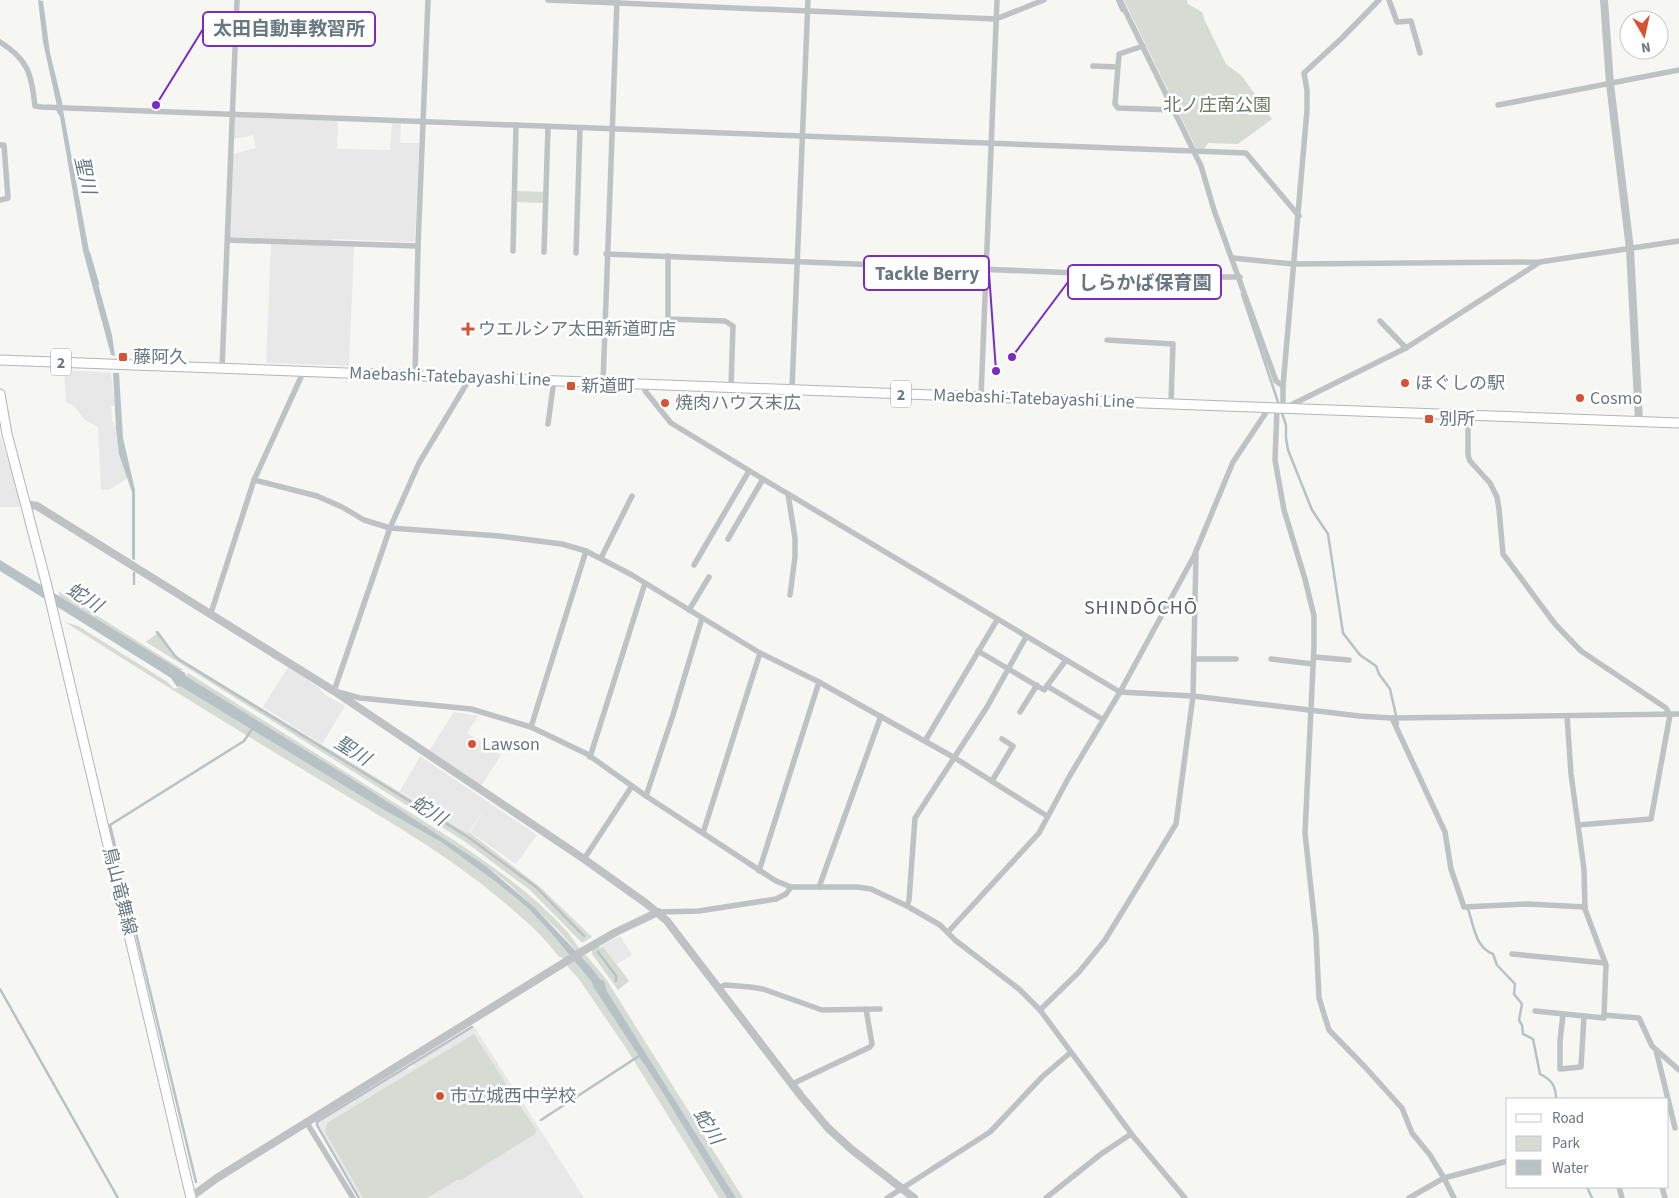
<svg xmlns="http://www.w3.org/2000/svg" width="1679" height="1198" viewBox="0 0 1679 1198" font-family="'Source Sans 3','Noto Sans JP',sans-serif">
<rect width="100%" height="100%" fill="#f6f6f3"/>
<!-- built -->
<g fill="#e7e8e7">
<path d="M 237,117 L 338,121 L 337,149 L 390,150 L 392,123 L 401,123 L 400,143 L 419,143 L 415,240 L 413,242 L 333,239 L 334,246 L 354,247 L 349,366 L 266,363 L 271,244 L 322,245 L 322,240 L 230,237 L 233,154 L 256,148 L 253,135 L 234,139 L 235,118 Z"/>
<path d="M 64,370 L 111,373 L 115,406 L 111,406 L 112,421 L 116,428 L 120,454 L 128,478 L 112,488 L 107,490 L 101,489 L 98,427 L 85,420 L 74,406 L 66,402 Z"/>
<path d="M 0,436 L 12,474 L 20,507 L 0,507 Z"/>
<path d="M 288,667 L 318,687 L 325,695 L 345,706 L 322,744 L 263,707 Z"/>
<path d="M 454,712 L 478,716 L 467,733 L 501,755 L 481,786 L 429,751 Z"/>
<path d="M 420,756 L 537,835 L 516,864 L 470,832 L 487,806 L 468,833 L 400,791 Z"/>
<path d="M 620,936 L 632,955 L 617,964 L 603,945 Z"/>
<path d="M 473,1027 L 475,1028 L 584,1198 L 361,1198 L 318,1124 L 319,1122 L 407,1068 L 409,1069 L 414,1067 L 413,1064 Z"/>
</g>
<!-- green -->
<g fill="#d6dbd3">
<path d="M 1124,0 L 1187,0 L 1188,4 L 1202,12 L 1205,21 L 1226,64 L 1242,76 L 1272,119 L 1238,144 L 1208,143 L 1204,149 L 1196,148 Z"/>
<path d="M 515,191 L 546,192 L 546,203 L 514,202 Z"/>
<path d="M 58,591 L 172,663 L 184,670 L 177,670 L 60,597 Z"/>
<path d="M 65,622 L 78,626 L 166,681 L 175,689 L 180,686 L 379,807 L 441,842 L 496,882 L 529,909 L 552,934 L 591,981 L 594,988 L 661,1090 L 727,1198 L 719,1198 L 626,1048 L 579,979 L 567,966 L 568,965 L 561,957 L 559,957 C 544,936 525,920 506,904 C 448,854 381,817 317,778 C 232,727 148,675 65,622 Z"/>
<path d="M 159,632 L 176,656 L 467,833 L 469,832 L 540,887 L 592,937 L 582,943 L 530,890 L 464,841 L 146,642 Z"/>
<path d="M 188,673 L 452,839 C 494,867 536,896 569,934 C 575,941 578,948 584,955 L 586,955 L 606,979 L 743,1198 L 736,1198 L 607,991 L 604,981 L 600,979 L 591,967 L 557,929 L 509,884 L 486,866 L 365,787 L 186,676 Z"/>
<path d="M 599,946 L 600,948 L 603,946 L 629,981 L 618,990 L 592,954 L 592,950 Z"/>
<path d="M 474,1034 L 536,1130 L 535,1134 L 461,1180 L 457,1180 L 427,1198 L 363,1198 L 325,1132 L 327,1123 Z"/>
</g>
<!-- water -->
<g fill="#b6c2c5">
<path d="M 38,0 L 43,1 L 50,53 L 63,106 L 57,106 L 43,42 Z"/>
<path d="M 56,110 L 63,110 L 89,251 L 112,335 L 115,356 L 111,355 L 83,251 L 60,117 Z"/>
<path d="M 113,373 L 119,373 L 123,438 L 135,490 L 135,560 L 132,559 L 132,492 L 119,454 L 116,428 Z"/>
<path d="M 0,560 L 185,673 L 186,676 L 365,787 L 486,866 L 534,907 L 591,967 L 600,979 L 604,981 L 607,991 L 736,1198 L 727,1198 L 661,1090 L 594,988 L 591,981 L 552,934 L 529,909 L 496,882 L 441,842 L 379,807 L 180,686 L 177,687 L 171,678 L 0,571 Z"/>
</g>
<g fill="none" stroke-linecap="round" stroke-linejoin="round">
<!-- stream -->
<g stroke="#b6c2c5" stroke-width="2.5">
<path d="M 1117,0 L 1122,11"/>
<path d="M 89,253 L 98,284"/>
<path d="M 1242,294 L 1279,405"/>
<path d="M 1281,410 L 1286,425 L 1286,438 L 1288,450 L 1312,510 L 1328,534 L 1343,633 L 1360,655 L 1376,666 L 1379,674 L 1390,689 L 1398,724"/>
<path d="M 134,573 L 134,584"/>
<path d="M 157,632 L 175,656 L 180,660 L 468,837 L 536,887 L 584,936"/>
<path d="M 1468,909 C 1474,926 1475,947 1493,954 L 1497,965 L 1515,984 L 1514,994 L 1522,1004 L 1519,1020 L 1522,1025 L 1523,1034 L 1533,1039 L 1540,1074 C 1552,1080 1556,1086 1556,1099"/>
<path d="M 598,952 L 616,976 L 616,981"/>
<path d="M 0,989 L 118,1198"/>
<path d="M 541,1120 L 642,1054"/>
<path d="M 196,1182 L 110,825 L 244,741 L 254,726"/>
<path d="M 1587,1187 L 1592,1198"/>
<path d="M 359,1198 L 317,1125 L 317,1122 L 472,1027"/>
</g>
<!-- secondary casing -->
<g stroke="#b0b6ba" stroke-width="11">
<path id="secondary" d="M 0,394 L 7,434 L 46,582 L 191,1198"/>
</g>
<!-- primary casing -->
<g stroke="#b2b6b9" stroke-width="11">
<path id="primary" d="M 0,360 L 1679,423"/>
</g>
<!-- minor -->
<g stroke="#bec2c5" stroke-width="5.5">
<path d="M 548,0 L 996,19 L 1044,0"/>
<path d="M 1120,0 L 1201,166 L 1214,210 L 1276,381 L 1283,386"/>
<path d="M 1379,0 L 1342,38 L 1304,73 L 1307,90 L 1307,110 L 1283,386 L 1283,409 L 1406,348 L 1540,262"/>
<path d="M 1389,0 L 1397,22 L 1411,21 L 1420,53"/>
<path d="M 0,42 C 29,60 31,74 35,106 L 42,107 L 1246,153 L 1299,216"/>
<path d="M 1143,46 L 1119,54 L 1115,104 L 1118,108 L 1175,110"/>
<path d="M 1093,66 L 1117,67"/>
<path d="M 1498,105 L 1679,70"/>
<path d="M 0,145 L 4,145 L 8,198 L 0,200"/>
<path d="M 228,240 L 418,246"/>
<path d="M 513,251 L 516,125"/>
<path d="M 544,252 L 548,127"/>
<path d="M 576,253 L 580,128"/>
<path d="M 606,254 L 1176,277 L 1240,277"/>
<path d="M 668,256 L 668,319 L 725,321 L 733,326 L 731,387"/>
<path d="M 1233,258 L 1293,264 L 1540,262 L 1679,241"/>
<path d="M 1380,321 L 1406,348"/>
<path d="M 1107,340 L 1173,344 L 1171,403"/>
<path d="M 222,369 L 237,0"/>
<path d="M 415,376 L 418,246 L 428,0"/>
<path d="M 470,378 L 419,463 L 390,528 L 334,691 L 360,698 L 471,709 L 531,727 L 587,754 L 646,796 L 776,881 L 791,887 L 857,887 L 871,889 L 907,906 L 940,925 L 955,940 L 1019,989 L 1040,1010 L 1133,1136 L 1185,1198"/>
<path d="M 603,382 L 617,0"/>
<path d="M 642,384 L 646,392 L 671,423 L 763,479 L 1120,692 L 1193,696 L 1359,716 L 1392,718 L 1679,714"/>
<path d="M 792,389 L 808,0"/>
<path d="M 981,397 L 997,0"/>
<path d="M 1277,408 L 1275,460 L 1284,510 L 1305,579 L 1314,616 L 1314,646 L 1305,833 L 1316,935 L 1319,998 L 1329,1030 L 1365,1067 L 1402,1108 L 1412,1133 L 1430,1155 L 1444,1178 L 1508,1161"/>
<path d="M 1468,416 L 1468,455 L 1470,461 L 1490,483 L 1497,497 L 1499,509 L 1503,554 L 1555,624 L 1581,651 L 1666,708 L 1670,715 L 1651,819 L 1578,825"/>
<path d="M 548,424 L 554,380"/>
<path d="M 254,480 L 317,496 L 342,507 L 364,520 L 390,528 L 499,536 L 562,544 L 586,551 L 632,575 L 760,653 L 817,681 L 955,758 L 1047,816"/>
<path d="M 788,494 L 795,538 L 795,557 L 790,595"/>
<path d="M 728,539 L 763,479"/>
<path d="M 601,558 L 632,496"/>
<path d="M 694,565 L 749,471"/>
<path d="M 689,610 L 709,577"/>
<path d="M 211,613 L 254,480 L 301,377 L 302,371"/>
<path d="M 978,651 L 1044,690 L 1066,660"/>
<path d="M 1314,657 L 1349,660"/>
<path d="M 1194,659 L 1236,659"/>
<path d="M 1271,659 L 1313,664"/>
<path d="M 1047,686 L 1102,719"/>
<path d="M 1020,712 L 1037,685"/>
<path d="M 1567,716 L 1571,774 L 1584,869 L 1585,909 L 1606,965 L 1604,1015 L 1639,1018 L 1652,1046 L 1679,1070"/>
<path d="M 1392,718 L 1445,832 L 1451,869 L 1464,907 L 1528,904 L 1585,907"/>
<path d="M 531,727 L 586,551"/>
<path d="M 925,741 L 997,620"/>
<path d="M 590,757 L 645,583"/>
<path d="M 992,781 L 1013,746 L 1002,739"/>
<path d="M 646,796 L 673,715 L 702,618"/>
<path d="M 703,833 L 760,653"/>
<path d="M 584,859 L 632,786"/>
<path d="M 759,871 L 819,682"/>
<path d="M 819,887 L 881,716"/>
<path d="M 907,906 L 909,900 L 915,818 L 987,707 L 1026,637"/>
<path d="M 658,912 L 699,911 L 776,899 L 786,894 L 791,887"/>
<path d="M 948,932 L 1039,833 L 1069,777 L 1120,692 L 1194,556 L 1233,462 L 1269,408"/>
<path d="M 1512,954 L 1605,963"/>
<path d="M 718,988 L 725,985 L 750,987 L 763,989 L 822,1010 L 880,1009"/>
<path d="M 1040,1010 L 1079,972 L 1105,940 L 1176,824 L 1193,696 L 1196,554"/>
<path d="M 1535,1011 L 1604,1018 L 1604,1015"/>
<path d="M 1563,1014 L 1560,1041 L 1560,1069 L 1581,1067 L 1584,1016"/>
<path d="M 1656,1050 L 1675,1128"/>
<path d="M 792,1084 L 870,1047 L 872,1044 L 866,1009"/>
<path d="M 307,1123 L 353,1198"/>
<path d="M 1619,1187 L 1622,1198"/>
<path d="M 1662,1187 L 1665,1198"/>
<path d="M 887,1198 L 990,1132 L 1042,1077 L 1070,1053"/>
<path d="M 1046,1198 L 1101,1154 L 1131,1134"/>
<path d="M 1409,1198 L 1444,1178 L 1454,1198"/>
</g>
<!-- tertiary -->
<g stroke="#bec2c5" stroke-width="8">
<path d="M 1604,0 L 1610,84 L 1630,249 L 1639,421"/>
<path d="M 26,504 L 37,506 L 334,691 L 584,859 L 647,904 L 667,921 L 801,1096 L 828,1128 L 851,1149 L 914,1198"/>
<path d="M 191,1197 L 217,1178 L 583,951 L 616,932 L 658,912"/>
</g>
<!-- secondary -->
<use href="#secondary" stroke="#fff" stroke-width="9"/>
<!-- primary -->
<use href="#primary" stroke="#fff" stroke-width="9"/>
</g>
<!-- markers -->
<g fill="#d65234" stroke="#fff" stroke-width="2">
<path d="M465.5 321.5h5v5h5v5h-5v5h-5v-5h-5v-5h5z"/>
<rect x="118" y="352" width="10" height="10" rx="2.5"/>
<circle cx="1405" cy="383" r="5"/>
<rect x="566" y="381" width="10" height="10" rx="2.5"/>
<circle cx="1580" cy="398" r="5"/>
<circle cx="665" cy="403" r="5"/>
<rect x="1424" y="414" width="10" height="10" rx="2.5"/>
<circle cx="472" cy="744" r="5"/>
<circle cx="440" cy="1096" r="5"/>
</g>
<g text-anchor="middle" stroke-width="5" stroke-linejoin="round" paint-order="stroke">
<!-- shield labels -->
<g fill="#fff" stroke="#95a0a8" stroke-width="1">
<rect x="51" y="348.5" width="20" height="27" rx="4"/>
<rect x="891" y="380.5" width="20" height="27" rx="4"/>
</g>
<g font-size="16" font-weight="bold" fill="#687882">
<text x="61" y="368">2</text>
<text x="901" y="400">2</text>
</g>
<!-- park labels -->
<g font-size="18" fill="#6b7a66" stroke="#fff">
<text x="1217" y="111">北ノ庄南公園</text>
</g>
<!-- poi labels -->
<g font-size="18" fill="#687882" stroke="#fff" text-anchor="start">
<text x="478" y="335">ウエルシア太田新道町店</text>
<text x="133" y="363">藤阿久</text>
<text x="1415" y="389">ほぐしの駅</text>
<text x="581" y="392">新道町</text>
<text x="1590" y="404">Cosmo</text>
<text x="675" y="409">焼肉ハウス末広</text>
<text x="1439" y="425">別所</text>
<text x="482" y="750">Lawson</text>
<text x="450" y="1102">市立城西中学校</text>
</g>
<!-- street labels -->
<g font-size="18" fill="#687882" stroke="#fff">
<text transform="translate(450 376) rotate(2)" y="6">Maebashi-Tatebayashi Line</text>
<text transform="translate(1034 398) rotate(2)" y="6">Maebashi-Tatebayashi Line</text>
<text transform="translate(120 891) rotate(76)" y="6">鳥山竜舞線</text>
</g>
<!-- water labels -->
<g font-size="19" font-style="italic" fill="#63787f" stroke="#fff">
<text transform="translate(86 175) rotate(77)" y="7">聖川</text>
<text transform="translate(85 597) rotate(32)" y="7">蛇川</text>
<text transform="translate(353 750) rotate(32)" y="7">聖川</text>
<text transform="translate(429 810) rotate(32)" y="7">蛇川</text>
<text transform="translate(709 1126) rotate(58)" y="7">蛇川</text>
</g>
<!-- quarter labels -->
<g font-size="20" letter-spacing="1" fill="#556068" stroke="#fff">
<text x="1141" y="614">SHINDŌCHŌ</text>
</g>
</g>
<!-- callouts -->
<path fill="none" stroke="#7b2cbf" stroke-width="2" d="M156 105L203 29M996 371L989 273M1012 357L1068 282"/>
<g fill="#7b2cbf" stroke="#fff" stroke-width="2">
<circle cx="156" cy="105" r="5"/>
<circle cx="996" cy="371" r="5"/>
<circle cx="1012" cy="357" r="5"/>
</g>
<g fill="#fff" stroke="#7b2cbf" stroke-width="2">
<rect x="203" y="12" width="172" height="34" rx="5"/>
<rect x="864" y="256" width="125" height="34" rx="5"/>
<rect x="1068" y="265" width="153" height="34" rx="5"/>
</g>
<g font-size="19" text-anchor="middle" font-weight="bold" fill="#687882">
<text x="289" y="35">太田自動車教習所</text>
<text x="927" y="280">Tackle Berry</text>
<text x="1145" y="289">しらかば保育園</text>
</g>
<!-- legend -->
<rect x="1506" y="1098" width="162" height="90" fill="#ffffff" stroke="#c3c9cd"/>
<rect x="1516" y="1114" width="25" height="8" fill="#ffffff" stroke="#c3c9cd"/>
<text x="1552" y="1123" font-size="15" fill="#687882">Road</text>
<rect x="1516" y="1136" width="25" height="15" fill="#d6dbd3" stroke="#c3c9cd"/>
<text x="1552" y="1148" font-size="15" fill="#687882">Park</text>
<rect x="1516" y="1160" width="25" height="15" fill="#b6c2c5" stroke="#c3c9cd"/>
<text x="1552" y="1173" font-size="15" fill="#687882">Water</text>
<!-- north arrow -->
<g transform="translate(1644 35) rotate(171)"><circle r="24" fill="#ffffff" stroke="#c3c9cd"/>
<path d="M0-4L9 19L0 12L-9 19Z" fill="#d65234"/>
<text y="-8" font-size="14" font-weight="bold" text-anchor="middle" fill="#687882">N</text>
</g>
</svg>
